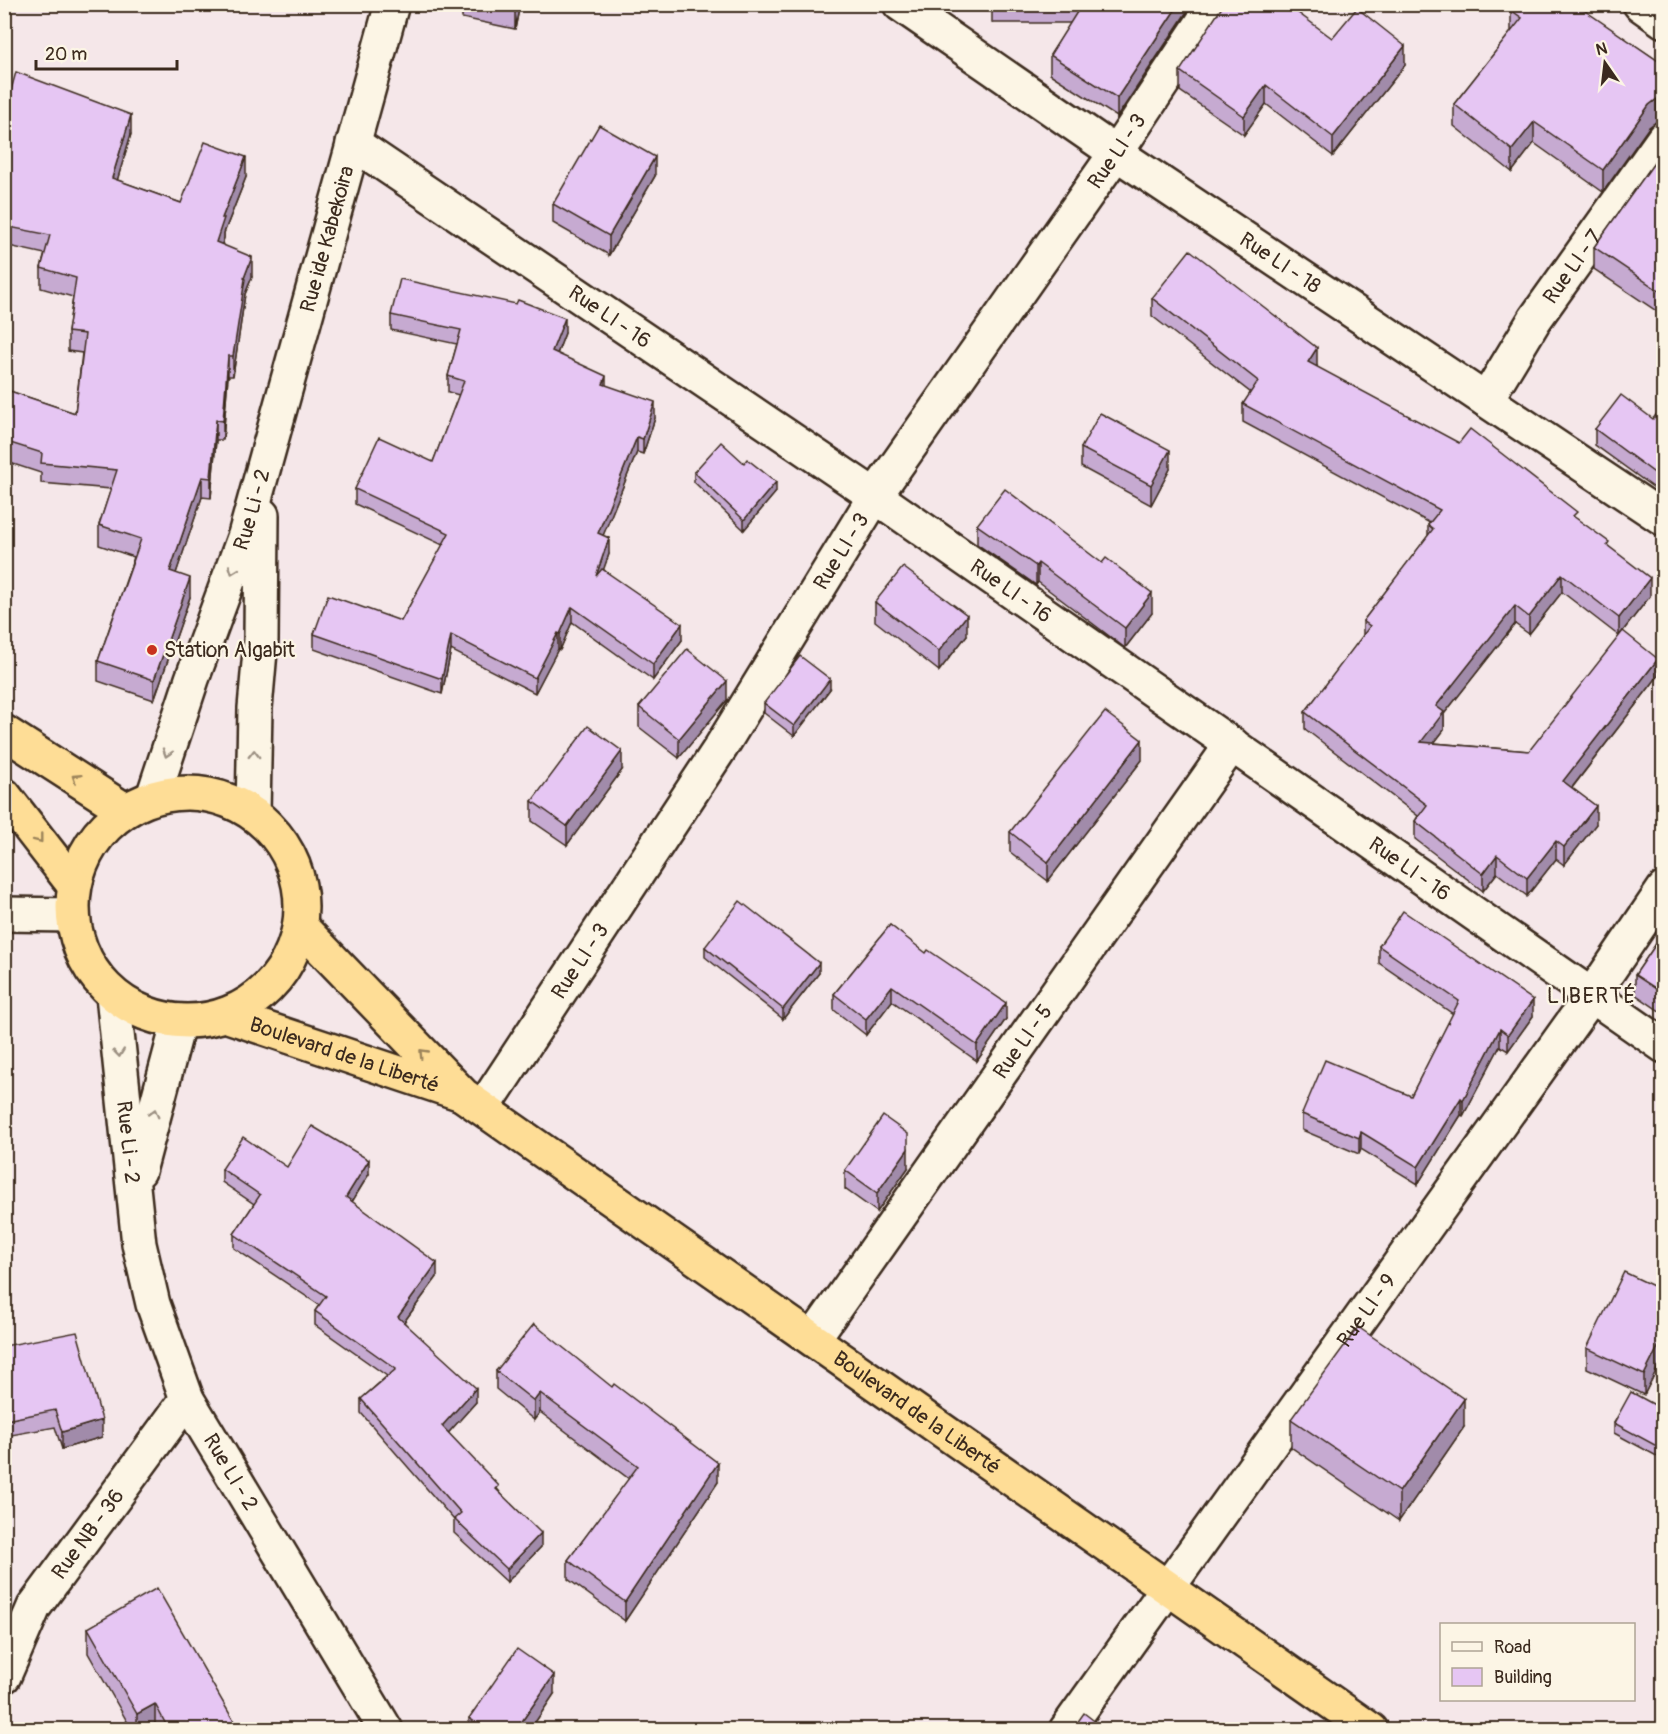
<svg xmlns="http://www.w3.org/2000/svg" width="1668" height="1734" viewBox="0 0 1668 1734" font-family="Pangolin,sans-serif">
<rect width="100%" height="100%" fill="#f5e7e9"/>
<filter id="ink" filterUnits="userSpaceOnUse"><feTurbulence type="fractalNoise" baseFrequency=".0167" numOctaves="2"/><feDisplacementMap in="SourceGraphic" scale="12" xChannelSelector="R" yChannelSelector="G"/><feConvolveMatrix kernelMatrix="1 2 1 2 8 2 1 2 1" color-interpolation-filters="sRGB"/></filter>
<g filter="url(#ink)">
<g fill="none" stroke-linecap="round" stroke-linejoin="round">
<!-- street casing -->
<g stroke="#3b2a1e" stroke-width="38">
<g id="street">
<path id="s1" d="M 900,4 L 1116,153 L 1664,519"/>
<path d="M 1640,4 L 1664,21"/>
<path id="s2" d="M 353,143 L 875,496 L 1664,1046"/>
<path id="s3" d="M 1486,400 L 1535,319 L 1664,138"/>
<path id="s4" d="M 153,797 L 192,679 L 245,535 L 392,4"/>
<path d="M 253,813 L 255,708 L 261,640 L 262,515"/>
<path id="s5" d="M 113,995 L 139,1244 L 153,1304 L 187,1399 L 386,1730"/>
<path id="s6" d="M 483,1108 L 721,747 L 875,496 L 1116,153 L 1215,4"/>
<path d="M 139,1171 L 179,1021"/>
<path id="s7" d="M 813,1339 L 1232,744"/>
<path id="s8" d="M 4,1676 L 34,1607 L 187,1399"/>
<path id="s9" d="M 1066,1730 L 1592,995 L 1664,889"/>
</g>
</g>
<!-- secondary casing -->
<g stroke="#3b2a1e" stroke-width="38">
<path id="secondary" d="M 4,914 L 72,915"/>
</g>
<!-- highway casing -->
<g stroke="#3b2a1e" stroke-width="38">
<g id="highway">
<path d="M 4,732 L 125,810"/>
<circle cx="187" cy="907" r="114"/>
<path d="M 4,795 L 73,884"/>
<path id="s10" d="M 300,926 L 463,1095 L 1371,1730"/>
<path id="s11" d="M 225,1015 L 459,1093"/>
</g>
</g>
<!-- street -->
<use href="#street" stroke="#fcf5e5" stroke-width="33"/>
<!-- secondary -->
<use href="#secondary" stroke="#fcf5e5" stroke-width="33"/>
<!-- highway -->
<use href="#highway" stroke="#fedd96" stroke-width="33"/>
</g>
<!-- wall -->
<g fill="#c6aad1" stroke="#3b2a1e" stroke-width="1.5">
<path d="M 462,4 L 520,4 L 515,29 L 462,18 Z"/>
<path d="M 992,4 L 1192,4 L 1117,117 L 1050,74 L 1050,55 L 1071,23 L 992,23 Z"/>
<path d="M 1499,4 L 1578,4 L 1578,7 L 1664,65 L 1664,120 L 1657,121 L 1649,127 L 1603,192 L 1534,143 L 1512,172 L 1454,126 L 1454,104 L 1511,32 L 1511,12 Z"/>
<path d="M 1332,38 L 1405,65 L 1333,156 L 1266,104 L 1244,135 L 1180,91 L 1180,71 Z"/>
<path d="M 4,115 L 131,134 L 117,180 L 181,203 L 246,177 L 224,233 L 224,238 L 222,245 L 252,277 L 245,294 L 233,376 L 228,376 L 223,440 L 216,440 L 211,498 L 202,497 L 176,573 L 190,597 L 154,700 L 98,681 L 98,661 L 134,557 L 99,545 L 99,525 L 111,489 L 41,483 L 41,473 L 4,461 L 4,389 L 75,413 L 82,353 L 68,351 L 68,332 L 73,297 L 41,288 L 41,268 L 45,254 L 4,245 Z"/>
<path d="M 1664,149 L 1664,316 L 1594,269 L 1594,247 Z"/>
<path d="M 655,176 L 609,255 L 553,223 L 553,204 Z"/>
<path d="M 1152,298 L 1317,366 L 1316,367 L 1577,519 L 1609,547 L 1650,596 L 1619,636 L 1562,592 L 1529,634 L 1515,624 L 1444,714 L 1444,730 L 1434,743 L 1529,751 L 1658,676 L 1572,788 L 1596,824 L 1564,865 L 1556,859 L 1527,896 L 1497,873 L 1483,891 L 1415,839 L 1415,821 L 1418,816 L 1305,729 L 1305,712 L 1363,636 L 1363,621 L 1428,536 L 1428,525 L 1430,523 L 1243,422 L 1243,404 L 1251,393 L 1152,316 Z"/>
<path d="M 391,315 L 565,333 L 557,354 L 655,418 L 643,454 L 637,452 L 603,535 L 609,554 L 603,569 L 682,640 L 653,680 L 572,622 L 560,650 L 558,649 L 535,693 L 451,650 L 442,694 L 314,649 L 314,634 L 401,621 L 443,545 L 355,504 L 355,489 L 433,462 L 459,395 L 448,392 L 448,376 L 457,344 L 391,330 Z"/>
<path d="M 1664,405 L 1664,495 L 1595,445 L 1595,429 L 1653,419 Z"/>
<path d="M 1081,448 L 1170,469 L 1151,505 L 1081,467 Z"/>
<path d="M 694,472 L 776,492 L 744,530 L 694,482 Z"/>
<path d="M 977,525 L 1152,613 L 1125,648 L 1038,582 L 1036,585 L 977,544 Z"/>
<path d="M 875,602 L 967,635 L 939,671 L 875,621 Z"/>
<path d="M 830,689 L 794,736 L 764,713 L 764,703 Z"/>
<path d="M 727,700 L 679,758 L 639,727 L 639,707 Z"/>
<path d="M 1142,760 L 1048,881 L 1010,852 L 1010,832 Z"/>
<path d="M 622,770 L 567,845 L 532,821 L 532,801 Z"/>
<path d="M 890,925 L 1006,1019 L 977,1061 L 892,1001 L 866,1035 L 834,1010 L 834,994 Z"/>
<path d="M 1664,932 L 1664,1014 L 1635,994 L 1635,975 Z"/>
<path d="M 1379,946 L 1533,1016 L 1508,1051 L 1500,1046 L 1463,1116 L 1461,1115 L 1418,1184 L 1361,1149 L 1359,1154 L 1302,1130 L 1302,1114 L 1411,1096 L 1453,1014 L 1379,963 Z"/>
<path d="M 705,947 L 819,973 L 783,1019 L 705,957 Z"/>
<path d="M 287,1167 L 369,1174 L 352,1202 L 437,1277 L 404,1322 L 476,1402 L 448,1433 L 499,1491 L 541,1547 L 507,1582 L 454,1533 L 454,1520 L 361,1413 L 361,1399 L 387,1376 L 315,1325 L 315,1311 L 319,1305 L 234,1248 L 234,1234 L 254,1204 L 222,1182 L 222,1169 Z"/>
<path d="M 908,1168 L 877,1212 L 845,1189 L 845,1170 Z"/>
<path d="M 1664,1291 L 1664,1355 L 1644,1395 L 1587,1368 L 1587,1348 Z"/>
<path d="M 4,1346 L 102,1437 L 62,1449 L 55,1427 L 6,1436 L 4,1427 Z"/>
<path d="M 496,1371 L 718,1482 L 625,1621 L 568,1579 L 568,1560 L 629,1479 L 540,1412 L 534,1420 L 496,1389 Z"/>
<path d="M 1664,1410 L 1664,1460 L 1614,1433 L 1614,1423 Z"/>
<path d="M 1291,1419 L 1464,1427 L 1399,1521 L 1291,1447 Z"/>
<path d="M 88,1628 L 239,1730 L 132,1730 L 88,1653 Z"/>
<path d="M 554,1694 L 530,1730 L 469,1730 L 469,1718 Z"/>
</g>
<!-- shaded-wall -->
<g fill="#a18baa" stroke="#3b2a1e" stroke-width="1.5">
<path d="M 516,4 L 520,4 L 515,29 L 515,10 Z"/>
<path d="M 1179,4 L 1192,4 L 1117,117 L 1117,98 Z"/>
<path d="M 1405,46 L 1405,65 L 1333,156 L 1333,137 Z"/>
<path d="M 1266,85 L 1266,104 L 1244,135 L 1244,116 Z"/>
<path d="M 1657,99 L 1657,121 L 1649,127 L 1603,192 L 1603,170 L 1649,105 Z"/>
<path d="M 131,115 L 131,134 L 112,198 L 112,178 Z"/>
<path d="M 1534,122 L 1534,143 L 1512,172 L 1512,150 Z"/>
<path d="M 246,157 L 246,177 L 224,233 L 224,238 L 216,262 L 216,242 L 222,218 Z"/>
<path d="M 655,157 L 655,176 L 609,255 L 609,236 Z"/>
<path d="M 252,257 L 252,277 L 245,294 L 233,376 L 233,356 L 244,278 Z"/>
<path d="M 565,318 L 565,333 L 552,367 L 552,351 Z"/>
<path d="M 1317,348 L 1317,366 L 1308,380 L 1308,362 Z"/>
<path d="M 228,356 L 228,376 L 223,440 L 223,421 Z"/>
<path d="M 606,376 L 606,391 L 603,384 Z"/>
<path d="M 655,402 L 655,418 L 643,454 L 643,439 Z"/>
<path d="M 216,420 L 216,440 L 211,498 L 211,478 Z"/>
<path d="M 637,437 L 637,452 L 598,548 L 598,533 Z"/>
<path d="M 1170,450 L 1170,469 L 1151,505 L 1151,485 Z"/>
<path d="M 202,477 L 202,497 L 170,591 L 170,571 Z"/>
<path d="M 776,482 L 776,492 L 744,530 L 744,520 Z"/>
<path d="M 609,538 L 609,554 L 596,591 L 596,576 Z"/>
<path d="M 1038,563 L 1038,582 L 1036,585 L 1036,566 Z"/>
<path d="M 1562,574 L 1562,592 L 1529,634 L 1529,617 Z"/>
<path d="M 190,578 L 190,597 L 154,700 L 154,680 Z"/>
<path d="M 1650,578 L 1650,596 L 1619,636 L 1619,618 Z"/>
<path d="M 1152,593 L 1152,613 L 1125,648 L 1125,628 Z"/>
<path d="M 1515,606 L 1515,624 L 1444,714 L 1444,730 L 1421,760 L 1421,742 L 1436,706 Z"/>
<path d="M 572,607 L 572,622 L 560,650 L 560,634 Z"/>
<path d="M 967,615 L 967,635 L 939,671 L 939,651 Z"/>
<path d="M 682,624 L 682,640 L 653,680 L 653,664 Z"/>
<path d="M 558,633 L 558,649 L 535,693 L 535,678 Z"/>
<path d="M 451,635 L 451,650 L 442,694 L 442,679 Z"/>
<path d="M 1658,659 L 1658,676 L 1563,799 L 1563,781 Z"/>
<path d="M 830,679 L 830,689 L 794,736 L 794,726 Z"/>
<path d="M 727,681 L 727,700 L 679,758 L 679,739 Z"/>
<path d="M 1142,740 L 1142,760 L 1048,881 L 1048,862 Z"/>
<path d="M 622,751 L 622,770 L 567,845 L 567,826 Z"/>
<path d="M 1596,806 L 1596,824 L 1564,865 L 1564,847 Z"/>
<path d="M 1556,841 L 1556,859 L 1527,896 L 1527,878 Z"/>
<path d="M 1497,855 L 1497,873 L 1483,891 L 1483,874 Z"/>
<path d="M 819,963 L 819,973 L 783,1019 L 783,1009 Z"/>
<path d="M 892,986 L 892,1001 L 866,1035 L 866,1019 Z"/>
<path d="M 1533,1000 L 1533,1016 L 1508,1051 L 1508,1035 Z"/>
<path d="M 1006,1003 L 1006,1019 L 977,1061 L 977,1045 Z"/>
<path d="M 1500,1029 L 1500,1046 L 1463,1116 L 1463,1100 Z"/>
<path d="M 1461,1098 L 1461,1115 L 1418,1184 L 1418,1167 Z"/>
<path d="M 1361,1132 L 1361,1149 L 1359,1154 L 1359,1138 Z"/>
<path d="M 908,1149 L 908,1168 L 877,1212 L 877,1193 Z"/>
<path d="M 369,1160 L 369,1174 L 346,1211 L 346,1197 Z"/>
<path d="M 437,1263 L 437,1277 L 398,1330 L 398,1317 Z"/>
<path d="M 1664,1335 L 1664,1355 L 1644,1395 L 1644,1375 Z"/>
<path d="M 476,1388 L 476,1402 L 442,1440 L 442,1426 Z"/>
<path d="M 540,1393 L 540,1412 L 534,1420 L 534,1401 Z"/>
<path d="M 1464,1399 L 1464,1427 L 1399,1521 L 1399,1492 Z"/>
<path d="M 102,1420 L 102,1437 L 62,1449 L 62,1432 Z"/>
<path d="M 718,1463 L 718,1482 L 625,1621 L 625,1602 Z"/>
<path d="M 541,1533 L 541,1547 L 507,1582 L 507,1569 Z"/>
<path d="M 554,1675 L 554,1694 L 530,1730 L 516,1730 Z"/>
<path d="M 155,1704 L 155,1729 L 137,1730 L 137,1714 Z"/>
</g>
<!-- building -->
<g fill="#e6c6f3" stroke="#3b2a1e" stroke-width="1.5">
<path d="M 489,4 L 516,4 L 515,10 Z"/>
<path d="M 1082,4 L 1179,4 L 1117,98 L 1050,55 Z"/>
<path d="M 1224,4 L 1286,4 L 1332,38 L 1357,8 L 1405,46 L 1333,137 L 1266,85 L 1244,116 L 1180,71 Z"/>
<path d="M 1515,4 L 1575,4 L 1664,65 L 1664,98 L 1657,99 L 1649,105 L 1603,170 L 1534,122 L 1512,150 L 1454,104 L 1522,18 L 1511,10 Z"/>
<path d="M 16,72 L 131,115 L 112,178 L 181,203 L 205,142 L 246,157 L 222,218 L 224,218 L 216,242 L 252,257 L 244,278 L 245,279 L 233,356 L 228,356 L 223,421 L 216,420 L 211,478 L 202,477 L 170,571 L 190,578 L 154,680 L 98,661 L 141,539 L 99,525 L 117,470 L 41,463 L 42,453 L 4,441 L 4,389 L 75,413 L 85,334 L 68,332 L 76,278 L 41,268 L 50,235 L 4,226 L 4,115 Z"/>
<path d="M 599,125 L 655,157 L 609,236 L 553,204 Z"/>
<path d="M 1664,149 L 1664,294 L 1594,247 Z"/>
<path d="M 1190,250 L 1317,348 L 1308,362 L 1459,443 L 1470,429 L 1577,512 L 1573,516 L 1609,542 L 1607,545 L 1650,578 L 1619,618 L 1562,574 L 1529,617 L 1515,606 L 1436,706 L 1444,712 L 1421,742 L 1529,751 L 1623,631 L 1658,659 L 1563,781 L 1596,806 L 1564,847 L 1556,841 L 1527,878 L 1497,855 L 1483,874 L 1415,821 L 1427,805 L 1305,712 L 1370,626 L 1363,621 L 1433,529 L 1428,525 L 1440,510 L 1243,404 L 1258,381 L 1152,298 Z"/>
<path d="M 400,279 L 516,304 L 518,300 L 565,318 L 552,351 L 606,376 L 603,384 L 655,402 L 643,439 L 637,437 L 598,533 L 609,538 L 596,576 L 602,569 L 682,624 L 653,664 L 572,607 L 560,634 L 558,633 L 535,678 L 451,635 L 442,679 L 314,634 L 328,595 L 401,621 L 449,533 L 355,489 L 379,437 L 433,462 L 464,381 L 448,376 L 461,330 L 391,315 Z"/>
<path d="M 1621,395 L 1653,419 L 1664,405 L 1664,480 L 1595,429 Z"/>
<path d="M 1100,413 L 1170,450 L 1151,485 L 1081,448 Z"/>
<path d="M 721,442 L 744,463 L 747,459 L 776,482 L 744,520 L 694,472 Z"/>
<path d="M 1005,489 L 1102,563 L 1106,558 L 1152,593 L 1125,628 L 1038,563 L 1036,566 L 977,525 Z"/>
<path d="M 903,567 L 967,615 L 939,651 L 875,602 Z"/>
<path d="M 687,649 L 727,681 L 679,739 L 639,707 Z"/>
<path d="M 800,656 L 830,679 L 794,726 L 764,703 Z"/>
<path d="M 1105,712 L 1142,740 L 1048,862 L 1010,832 Z"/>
<path d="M 588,726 L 622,751 L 567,826 L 532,801 Z"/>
<path d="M 740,901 L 819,963 L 783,1009 L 705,947 Z"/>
<path d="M 1403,911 L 1533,1000 L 1508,1035 L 1500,1029 L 1463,1100 L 1461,1098 L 1418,1167 L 1361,1132 L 1359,1138 L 1302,1114 L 1325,1060 L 1411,1096 L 1459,1001 L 1379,946 Z"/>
<path d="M 890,925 L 926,953 L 928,950 L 1006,1003 L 977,1045 L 892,986 L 866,1019 L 834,994 Z"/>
<path d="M 1664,932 L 1664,994 L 1635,975 Z"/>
<path d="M 883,1116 L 908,1134 L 908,1149 L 877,1193 L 845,1170 Z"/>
<path d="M 312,1126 L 369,1160 L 346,1197 L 437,1263 L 398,1317 L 476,1388 L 442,1426 L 499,1486 L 496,1489 L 541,1533 L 507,1569 L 454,1519 L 461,1513 L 361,1399 L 396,1369 L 315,1311 L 326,1296 L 234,1234 L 260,1195 L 222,1169 L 243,1137 L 287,1167 Z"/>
<path d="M 1624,1272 L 1664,1291 L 1664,1335 L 1644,1375 L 1587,1348 Z"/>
<path d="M 534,1324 L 612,1387 L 614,1384 L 718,1463 L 625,1602 L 568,1560 L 638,1466 L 540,1393 L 534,1401 L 496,1371 Z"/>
<path d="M 1358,1327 L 1464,1399 L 1399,1492 L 1291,1419 Z"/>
<path d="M 77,1332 L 102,1420 L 62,1432 L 55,1410 L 6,1420 L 4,1410 L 4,1346 Z"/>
<path d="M 1631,1392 L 1664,1410 L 1664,1450 L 1614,1423 Z"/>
<path d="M 157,1588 L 239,1730 L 169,1730 L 155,1704 L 137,1714 L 88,1628 Z"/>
<path d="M 517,1649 L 554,1675 L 516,1730 L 487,1730 L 469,1718 Z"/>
<path d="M 1084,1713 L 1106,1730 L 1072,1730 Z"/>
</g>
<!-- one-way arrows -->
<defs><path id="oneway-chevron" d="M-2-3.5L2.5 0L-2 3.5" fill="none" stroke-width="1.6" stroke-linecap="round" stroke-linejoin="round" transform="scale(1.5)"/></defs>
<g stroke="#9c9082">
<use href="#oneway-chevron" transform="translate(233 570) rotate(110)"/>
<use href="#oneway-chevron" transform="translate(167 753) rotate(108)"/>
<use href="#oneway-chevron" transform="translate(254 754) rotate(-89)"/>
<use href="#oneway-chevron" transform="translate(119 1053) rotate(84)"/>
<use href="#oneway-chevron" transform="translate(154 1113) rotate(-75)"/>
</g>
<g stroke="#9c845a">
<use href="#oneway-chevron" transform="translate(76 778) rotate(-147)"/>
<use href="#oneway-chevron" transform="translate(39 839) rotate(52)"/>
<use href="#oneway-chevron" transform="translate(423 1053) rotate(-134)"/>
</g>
</g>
<!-- markers -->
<circle fill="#c8321e" stroke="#fcf5e5" stroke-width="2" cx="152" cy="650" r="6"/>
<g text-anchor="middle" stroke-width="4.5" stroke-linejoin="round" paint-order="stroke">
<!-- street labels -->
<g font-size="21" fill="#3b2a1e" stroke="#fcf5e5">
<text dy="7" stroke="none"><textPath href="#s6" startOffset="1148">Rue LI - 3</textPath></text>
<text dy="7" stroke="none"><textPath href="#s4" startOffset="585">Rue ide Kabekoira</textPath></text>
<text dy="7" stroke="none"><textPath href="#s1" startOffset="460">Rue LI - 18</textPath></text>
<text dy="7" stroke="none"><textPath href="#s3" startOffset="159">Rue LI - 7</textPath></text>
<text dy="7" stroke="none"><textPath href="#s2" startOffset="310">Rue LI - 16</textPath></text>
<text dy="7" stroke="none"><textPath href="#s4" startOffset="304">Rue Li - 2</textPath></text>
<text dy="7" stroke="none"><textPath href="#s6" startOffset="662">Rue LI - 3</textPath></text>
<text dy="7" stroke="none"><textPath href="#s2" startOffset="796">Rue LI - 16</textPath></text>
<text dy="7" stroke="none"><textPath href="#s2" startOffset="1282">Rue LI - 16</textPath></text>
<text dy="7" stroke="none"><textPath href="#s6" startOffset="176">Rue LI - 3</textPath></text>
<text dy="7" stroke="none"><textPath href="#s7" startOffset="364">Rue LI - 5</textPath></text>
<text dy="7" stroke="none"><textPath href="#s11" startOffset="126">Boulevard de la Liberté</textPath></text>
<text dy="7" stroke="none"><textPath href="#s5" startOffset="148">Rue Li - 2</textPath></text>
<text dy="7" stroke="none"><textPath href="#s9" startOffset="516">Rue LI - 9</textPath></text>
<text dy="7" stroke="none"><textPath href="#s10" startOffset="789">Boulevard de la Liberté</textPath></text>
<text dy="7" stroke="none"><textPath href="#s5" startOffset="498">Rue LI - 2</textPath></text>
<text dy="7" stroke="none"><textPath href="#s8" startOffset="166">Rue NB - 36</textPath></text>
</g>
<!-- poi labels -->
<g font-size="21" fill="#3b2a1e" stroke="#fcf5e5" text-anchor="start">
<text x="164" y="657">Station Algabit</text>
</g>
<!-- neighbourhood labels -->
<g font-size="22" letter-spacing="1.5" fill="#3b2a1e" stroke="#fcf5e5">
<text x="1592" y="1003">LIBERTÉ</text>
</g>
</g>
<!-- margin -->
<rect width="1668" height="1734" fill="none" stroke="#fcf5e5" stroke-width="24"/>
<rect x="12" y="12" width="1644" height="1710" fill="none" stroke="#3b2a1e" stroke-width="2" filter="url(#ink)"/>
<!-- legend -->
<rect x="1440" y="1623" width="195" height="78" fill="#fcf5e5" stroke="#afa495" stroke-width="1.5"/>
<rect x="1452" y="1642" width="30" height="9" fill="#fcf5e5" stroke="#afa495" stroke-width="1.5"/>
<text x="1494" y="1653" font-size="18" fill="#3b2a1e">Road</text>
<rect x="1452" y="1668" width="30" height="18" fill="#e6c6f3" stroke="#afa495" stroke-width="1.5"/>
<text x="1494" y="1683" font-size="18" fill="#3b2a1e">Building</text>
<!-- north arrow -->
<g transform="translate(1605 63) rotate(346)" stroke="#fcf5e5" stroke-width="4.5" paint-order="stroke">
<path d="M0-4.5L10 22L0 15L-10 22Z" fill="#3b2a1e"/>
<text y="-9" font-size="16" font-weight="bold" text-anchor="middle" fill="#3b2a1e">N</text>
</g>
<!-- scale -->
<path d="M36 60v9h141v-9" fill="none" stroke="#3b2a1e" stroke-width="3"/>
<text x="45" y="60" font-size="18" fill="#3b2a1e" stroke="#fcf5e5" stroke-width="4.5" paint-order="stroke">20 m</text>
</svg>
